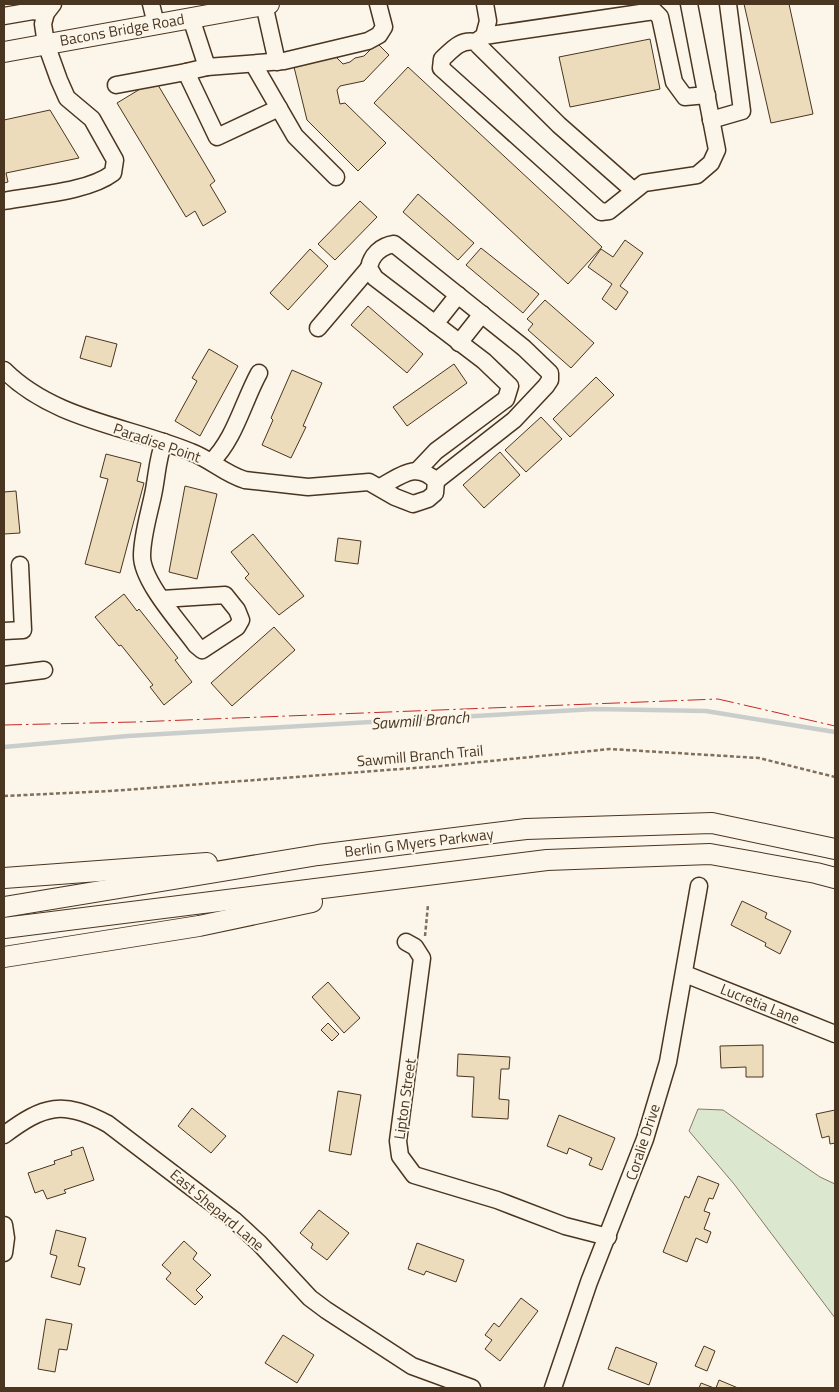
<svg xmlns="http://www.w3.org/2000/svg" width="839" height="1392" viewBox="0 0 839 1392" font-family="'Titillium Web',sans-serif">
<rect width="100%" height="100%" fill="#fbf6e9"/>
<!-- green -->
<path fill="#dce7d0" stroke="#887966" d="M 698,1109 L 723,1110 L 820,1177 L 835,1184 L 835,1318 L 734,1184 L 689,1131 Z"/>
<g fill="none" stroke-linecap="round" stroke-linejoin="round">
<!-- stream -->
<path stroke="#c9cecd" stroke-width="4.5" d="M 4,747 L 128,736 L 595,709 L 706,711 L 835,732"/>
</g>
<!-- building -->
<g fill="#ecdcbc" stroke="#4a3520">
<path d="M 744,4 L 789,4 L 813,114 L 771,123 Z"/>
<path d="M 650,39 L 660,89 L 570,107 L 559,57 Z"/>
<path d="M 377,43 L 389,55 L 364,81 L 340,86 L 337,90 L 340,104 L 345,103 L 386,143 L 358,171 L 307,120 L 294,67 L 336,57 L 343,64 L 350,62 L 355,58 L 364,56 Z"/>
<path d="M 408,67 L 602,247 L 568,284 L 374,103 Z"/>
<path d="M 155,80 L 215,181 L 210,185 L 226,212 L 203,226 L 195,211 L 186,217 L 117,103 Z"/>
<path d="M 50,110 L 79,158 L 6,173 L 8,182 L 4,183 L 4,120 Z"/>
<path d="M 418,194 L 474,243 L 458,260 L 403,212 Z"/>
<path d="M 360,201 L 377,217 L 335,260 L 318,244 Z"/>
<path d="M 625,240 L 643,253 L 620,286 L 628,292 L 616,310 L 602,299 L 612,284 L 588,267 L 601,249 L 613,257 Z"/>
<path d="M 481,248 L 539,294 L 523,313 L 466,265 Z"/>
<path d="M 310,249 L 328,266 L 288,310 L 270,293 Z"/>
<path d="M 545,300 L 594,343 L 571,368 L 528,330 L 533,324 L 527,319 Z"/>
<path d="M 368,306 L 423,354 L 407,373 L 351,325 Z"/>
<path d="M 86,336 L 117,344 L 111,367 L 80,358 Z"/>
<path d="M 209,349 L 238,366 L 200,436 L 175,421 L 197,381 L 192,378 Z"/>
<path d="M 454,364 L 467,383 L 407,426 L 393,407 Z"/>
<path d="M 292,370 L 322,383 L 303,426 L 306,427 L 291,458 L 262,445 L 273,420 L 271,418 Z"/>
<path d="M 596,377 L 614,395 L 570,437 L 553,419 Z"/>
<path d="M 541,417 L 562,439 L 526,472 L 505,450 Z"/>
<path d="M 500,452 L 520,475 L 484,508 L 463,485 Z"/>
<path d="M 106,454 L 141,463 L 137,481 L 144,483 L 120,573 L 85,564 L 108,479 L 100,477 Z"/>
<path d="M 185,486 L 217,494 L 197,579 L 169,572 Z"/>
<path d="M 16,491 L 20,533 L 4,534 L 4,492 Z"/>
<path d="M 253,534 L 304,596 L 279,615 L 245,578 L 249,574 L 231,552 Z"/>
<path d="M 338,538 L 361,541 L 358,564 L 335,561 Z"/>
<path d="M 124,594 L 137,611 L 139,609 L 178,658 L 175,660 L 192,682 L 164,705 L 150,687 L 153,685 L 121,645 L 119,646 L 95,617 Z"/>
<path d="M 274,627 L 295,650 L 232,706 L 211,683 Z"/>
<path d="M 742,901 L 767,913 L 765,918 L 791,931 L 780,954 L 765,946 L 766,943 L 731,925 Z"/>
<path d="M 328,982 L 360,1018 L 344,1033 L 312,997 Z"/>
<path d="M 328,1023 L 339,1034 L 332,1041 L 321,1030 Z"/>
<path d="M 763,1045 L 763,1077 L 746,1077 L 746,1067 L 721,1068 L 720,1046 Z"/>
<path d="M 458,1054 L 510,1057 L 509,1069 L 501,1069 L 499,1099 L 509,1100 L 508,1119 L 472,1117 L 474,1077 L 457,1076 Z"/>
<path d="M 338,1091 L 361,1095 L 351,1155 L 329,1151 Z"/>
<path d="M 192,1108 L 226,1136 L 211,1153 L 178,1126 Z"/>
<path d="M 835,1110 L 835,1143 L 830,1144 L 829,1136 L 822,1138 L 816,1114 Z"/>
<path d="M 559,1115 L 615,1138 L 602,1170 L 589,1165 L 592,1158 L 569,1148 L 567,1154 L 547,1146 Z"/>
<path d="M 83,1147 L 94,1180 L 64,1190 L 66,1193 L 47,1199 L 43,1190 L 35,1193 L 28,1173 L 55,1164 L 54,1161 L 72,1155 L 71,1151 Z"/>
<path d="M 698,1176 L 719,1184 L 713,1199 L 709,1198 L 704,1211 L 710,1213 L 704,1229 L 711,1232 L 707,1243 L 696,1238 L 687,1262 L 663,1252 L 685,1196 L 689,1198 Z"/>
<path d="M 319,1210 L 349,1233 L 327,1260 L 311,1248 L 313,1244 L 300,1233 Z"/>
<path d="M 56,1230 L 86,1238 L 78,1266 L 85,1268 L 80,1285 L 51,1277 L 57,1256 L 50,1254 Z"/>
<path d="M 184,1241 L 197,1253 L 193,1259 L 211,1275 L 196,1290 L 203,1297 L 195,1305 L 166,1279 L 171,1273 L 162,1265 Z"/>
<path d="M 417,1243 L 464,1260 L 456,1282 L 426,1271 L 424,1275 L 408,1269 Z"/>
<path d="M 521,1298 L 538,1311 L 500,1361 L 485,1349 L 492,1340 L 485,1335 L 494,1323 L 499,1327 Z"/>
<path d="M 46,1319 L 72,1324 L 67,1350 L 59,1349 L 55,1372 L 38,1369 Z"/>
<path d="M 283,1335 L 314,1355 L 297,1383 L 265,1363 Z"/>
<path d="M 704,1346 L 715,1351 L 707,1371 L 695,1366 Z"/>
<path d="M 616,1347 L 657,1363 L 649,1385 L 608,1369 Z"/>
<path d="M 719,1380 L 738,1388 L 716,1388 Z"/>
<path d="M 701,1383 L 714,1388 L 699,1388 Z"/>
</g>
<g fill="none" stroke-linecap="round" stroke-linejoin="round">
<!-- minor casing -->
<g stroke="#4a3520" stroke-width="19">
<g id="minor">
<path d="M 151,4 L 156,24"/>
<path d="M 264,4 L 277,62"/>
<path d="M 4,16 L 33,11 L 46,13"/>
<path d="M 191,18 L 207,67 L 284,61 L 368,41 L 379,35 L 384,27 L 378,4"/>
<path d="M 484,36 L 654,11 L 660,17 L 674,82 L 685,97 L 707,95"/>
<path d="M 477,41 L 484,36 L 488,21 L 485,4"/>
<path d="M 254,65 L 295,136 L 336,177"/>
<path d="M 207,67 L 186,72 L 217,137 L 279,108"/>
<path d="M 116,85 L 186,72"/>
<path d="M 711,120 L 742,111 L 728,4"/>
<path d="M 634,191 L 559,125 L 475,42 C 460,39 452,50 442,59 L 441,68 L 601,212 L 609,211 L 644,183 L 697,175 L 711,163 L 717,150 L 689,4"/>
<path d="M 4,201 C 35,195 88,192 113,173 L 115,160 L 92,119 L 67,98 L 59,80 L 46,44 L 43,24 L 46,13 L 53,4"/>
<path d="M 435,324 L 458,295"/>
<path d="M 318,328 L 369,268"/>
<path d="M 459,343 L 482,314"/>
<path d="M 4,370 C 54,420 128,426 191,452 C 210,459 225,474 245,480 L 308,487 L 369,482 L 395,497 L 413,504 L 428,499 L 435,493 L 436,481 C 416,461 401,476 380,487"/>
<path d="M 211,462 C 235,439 243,402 259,373"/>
<path d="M 418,470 L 436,451 L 506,399 L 510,386 L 484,361 L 375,278 L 369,268 C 371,255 381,246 394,244 L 524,348 L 550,373 L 550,380 L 546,386 L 514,420 L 436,481"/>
<path d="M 162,599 L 225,595 L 237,610 L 241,620 L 237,627 L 202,650 L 196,645 C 181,624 142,582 142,556 C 142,536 149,514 153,495 C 157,477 157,459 164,442"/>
<path d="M 4,631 L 23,630 L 20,565"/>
<path d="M 4,675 L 44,670"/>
<path d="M 406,942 L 415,947 L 422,958 L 398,1141 L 400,1156 L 414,1175 L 497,1200 L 565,1226 L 608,1237"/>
<path d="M 685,974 L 835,1034"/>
<path d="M 4,1135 C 44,1105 63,1100 108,1124 L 234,1220 L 259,1243 L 310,1298 L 326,1310 L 412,1366 L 472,1388"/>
<path d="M 4,1225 L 6,1238 L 4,1253"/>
<path d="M 553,1388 L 589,1282 L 645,1139 L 668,1062 L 699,886"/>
</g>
</g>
<!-- major casing -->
<g stroke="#4a3520" stroke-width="22">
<g id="major">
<path d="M 4,52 L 269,4"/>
<path d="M 4,878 L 207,863"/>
<path d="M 4,907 L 318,855 L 526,829 L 712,823 L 835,849"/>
<path d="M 4,928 L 547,860 L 710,854 L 816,873 L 835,878"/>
<path d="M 4,957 L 199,926 L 312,902"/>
</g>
</g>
<!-- path -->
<g stroke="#7f6f5c" stroke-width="2.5" stroke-dasharray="4 2.5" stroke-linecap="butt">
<path d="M 4,796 L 110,791 L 441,766 L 610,749 L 759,758 L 835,777"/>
<path d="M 425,936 L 428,905"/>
</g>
<!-- minor -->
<use href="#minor" stroke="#fbf6e9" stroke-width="16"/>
<!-- major -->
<use href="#major" stroke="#fbf6e9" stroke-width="20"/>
<!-- power -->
<path stroke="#c62828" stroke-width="1" stroke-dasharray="18 4 2.5 4" stroke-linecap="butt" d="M 4,725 L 135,722 L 718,699 L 835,726"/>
</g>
<g text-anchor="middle" stroke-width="4" stroke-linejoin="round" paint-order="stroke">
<!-- street labels -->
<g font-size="15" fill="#4a3520" stroke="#fbf6e9">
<text transform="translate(122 30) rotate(-10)" y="5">Bacons Bridge Road</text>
<text transform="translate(157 443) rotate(19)" y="5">Paradise Point</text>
<text transform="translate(420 756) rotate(-5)" y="5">Sawmill Branch Trail</text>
<text transform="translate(419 843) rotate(-7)" y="5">Berlin G Myers Parkway</text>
<text transform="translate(760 1004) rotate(22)" y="5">Lucretia Lane</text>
<text transform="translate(405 1099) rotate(-82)" y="5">Lipton Street</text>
<text transform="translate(643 1142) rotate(-72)" y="5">Coralie Drive</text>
<text transform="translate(217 1210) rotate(40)" y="5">East Shepard Lane</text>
</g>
<!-- water labels -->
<g font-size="16" font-style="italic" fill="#4a3520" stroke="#fbf6e9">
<text transform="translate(420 720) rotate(-4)" y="6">Sawmill Branch</text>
</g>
</g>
<!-- border -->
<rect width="839" height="1392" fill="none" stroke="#4a3520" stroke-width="10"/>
</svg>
